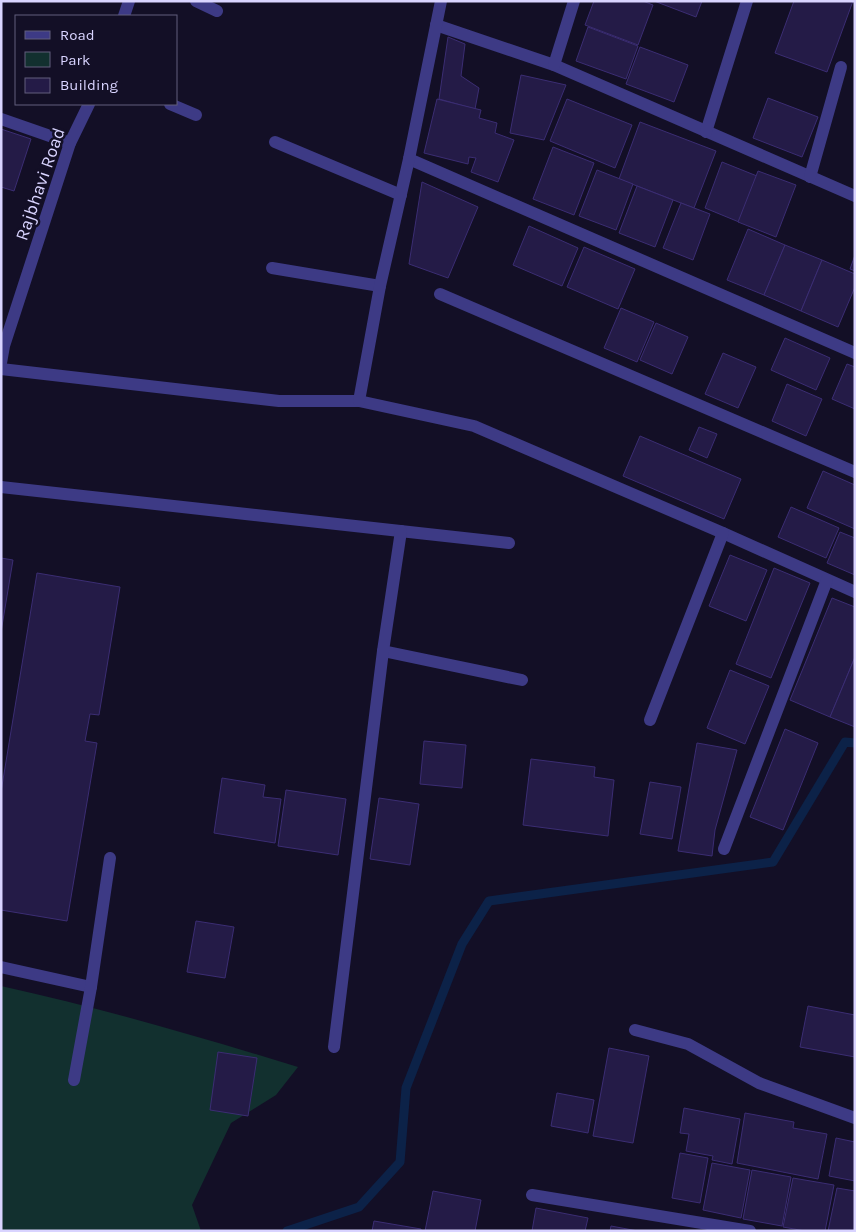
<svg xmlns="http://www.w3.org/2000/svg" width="856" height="1232" viewBox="0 0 856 1232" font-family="Karla,sans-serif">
<rect width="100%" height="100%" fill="#130f26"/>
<!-- green -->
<path fill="#12302f" d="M 1,986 C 102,1008 200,1037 298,1067 L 276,1095 L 231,1123 L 192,1205 L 201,1231 L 1,1231 Z"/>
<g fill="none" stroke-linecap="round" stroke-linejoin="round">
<!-- stream -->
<path stroke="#0c2248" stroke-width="9" d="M 287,1231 L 359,1207 L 400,1162 L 406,1088 L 462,944 L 489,901 L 773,862 L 845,742 L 855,743"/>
</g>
<!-- building -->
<g fill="#241b47" stroke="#3b2d73">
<path d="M 594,1 L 643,1 L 653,5 L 638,45 L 585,25 Z"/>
<path d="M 654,1 L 702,1 L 696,17 Z"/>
<path d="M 794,1 L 853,1 L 827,72 L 775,53 Z"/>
<path d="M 588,27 L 638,46 L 626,79 L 576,61 Z"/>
<path d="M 448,37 L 465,44 L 461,76 L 479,88 L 475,109 L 439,99 Z"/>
<path d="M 640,47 L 688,65 L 674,102 L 626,84 Z"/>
<path d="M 521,75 L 566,85 L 544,140 L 510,133 Z"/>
<path d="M 768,98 L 818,117 L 802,157 L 753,138 Z"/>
<path d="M 437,99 L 481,110 L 479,118 L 497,123 L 495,133 L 514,140 L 498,182 L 471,172 L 476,158 L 469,157 L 468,164 L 424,153 Z"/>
<path d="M 567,99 L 632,125 L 615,168 L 550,141 Z"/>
<path d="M 640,122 L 716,151 L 694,208 L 619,179 Z"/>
<path d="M 1,129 L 31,139 L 14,191 L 1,187 Z"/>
<path d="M 553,147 L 594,163 L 574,215 L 533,199 Z"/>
<path d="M 722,162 L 757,176 L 739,222 L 705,208 Z"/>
<path d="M 597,170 L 633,184 L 616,230 L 579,216 Z"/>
<path d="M 758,171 L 796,185 L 776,237 L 738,222 Z"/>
<path d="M 422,182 L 478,207 L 448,278 L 409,264 Z"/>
<path d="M 637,186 L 673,200 L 655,247 L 619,233 Z"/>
<path d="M 681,203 L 710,214 L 693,260 L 663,248 Z"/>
<path d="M 529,226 L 578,248 L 562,286 L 513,265 Z"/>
<path d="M 748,229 L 785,245 L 764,295 L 727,280 Z"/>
<path d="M 785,245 L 822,260 L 801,311 L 764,295 Z"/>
<path d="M 584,247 L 635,269 L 618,309 L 567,287 Z"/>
<path d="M 855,255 L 855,271 L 850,269 Z"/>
<path d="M 822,260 L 855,274 L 855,287 L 838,327 L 801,311 Z"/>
<path d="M 621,308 L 654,322 L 637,362 L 604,348 Z"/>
<path d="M 656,323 L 688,337 L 672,374 L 640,360 Z"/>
<path d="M 785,338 L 830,358 L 816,390 L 771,370 Z"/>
<path d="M 723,353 L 756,367 L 738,408 L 705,394 Z"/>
<path d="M 847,364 L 855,367 L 855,409 L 832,399 Z"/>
<path d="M 787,384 L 822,399 L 806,436 L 772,421 Z"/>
<path d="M 699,427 L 717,434 L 707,458 L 689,450 Z"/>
<path d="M 640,436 L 741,479 L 724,519 L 623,476 Z"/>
<path d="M 823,471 L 855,485 L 855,529 L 807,508 Z"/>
<path d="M 791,507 L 839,528 L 826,558 L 778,537 Z"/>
<path d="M 840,532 L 855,538 L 855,575 L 827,563 Z"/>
<path d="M 730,555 L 767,570 L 746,621 L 709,606 Z"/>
<path d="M 1,558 L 13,560 L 1,632 Z"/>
<path d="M 774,568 L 810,583 L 771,678 L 736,664 Z"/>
<path d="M 37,573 L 120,587 L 99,715 L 90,714 L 85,741 L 97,743 L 67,921 L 1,910 L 1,792 Z"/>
<path d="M 832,598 L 855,607 L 855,657 L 830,717 L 790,700 Z"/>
<path d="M 855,657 L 855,727 L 830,717 Z"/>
<path d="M 730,670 L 769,686 L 745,744 L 707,728 Z"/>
<path d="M 785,729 L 818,743 L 783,830 L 750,817 Z"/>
<path d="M 424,741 L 466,745 L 462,788 L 420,784 Z"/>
<path d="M 697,743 L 737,750 L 715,830 L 712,856 L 678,851 Z"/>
<path d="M 531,759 L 595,767 L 594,777 L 614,780 L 608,836 L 523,825 Z"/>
<path d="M 222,778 L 265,785 L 263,797 L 281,799 L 275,843 L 214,833 Z"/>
<path d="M 650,782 L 681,787 L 672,839 L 640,834 Z"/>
<path d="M 286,790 L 346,799 L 338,855 L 278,846 Z"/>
<path d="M 379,798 L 419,804 L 410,865 L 370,859 Z"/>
<path d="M 196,921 L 234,927 L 225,978 L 187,972 Z"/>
<path d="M 808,1006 L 855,1015 L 855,1057 L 800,1047 Z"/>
<path d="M 609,1048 L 649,1056 L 633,1143 L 593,1136 Z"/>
<path d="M 218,1052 L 257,1058 L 248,1116 L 210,1110 Z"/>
<path d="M 557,1093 L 594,1100 L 588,1133 L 551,1126 Z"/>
<path d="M 684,1108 L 740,1119 L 732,1164 L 712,1160 L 713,1156 L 686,1151 L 689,1134 L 680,1133 Z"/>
<path d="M 745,1113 L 794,1122 L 793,1128 L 827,1134 L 818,1179 L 737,1163 Z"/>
<path d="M 836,1138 L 855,1142 L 855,1181 L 829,1176 Z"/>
<path d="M 680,1153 L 708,1158 L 700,1203 L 672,1198 Z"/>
<path d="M 712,1163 L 750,1170 L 741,1218 L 703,1210 Z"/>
<path d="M 752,1170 L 791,1177 L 782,1226 L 743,1219 Z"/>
<path d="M 793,1178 L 834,1185 L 825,1231 L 805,1231 L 783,1227 Z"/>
<path d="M 837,1188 L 855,1191 L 855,1231 L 828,1231 Z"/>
<path d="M 433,1191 L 481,1200 L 475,1231 L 425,1231 Z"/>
<path d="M 536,1208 L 588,1218 L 585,1231 L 532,1231 Z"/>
<path d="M 374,1221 L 421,1229 L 421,1231 L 372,1231 Z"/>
<path d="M 611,1226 L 638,1231 L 610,1231 Z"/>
</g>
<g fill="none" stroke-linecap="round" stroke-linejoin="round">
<!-- street -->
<g stroke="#3d3a85" stroke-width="12">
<path d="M 196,1 L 217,11"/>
<path d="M 124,16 L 129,1"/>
<path d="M 436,25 L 554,65 L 855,196"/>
<path d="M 554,65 L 574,1"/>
<path d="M 170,104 L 196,115"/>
<path d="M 1,119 L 70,143"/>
<path d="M 706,132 L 747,1"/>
<path d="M 275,142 L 401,195"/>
<path d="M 409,159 L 855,353"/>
<path d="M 810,177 L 841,67"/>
<path d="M 272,268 L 380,286"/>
<path d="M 440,294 L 855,472"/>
<path d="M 1,363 L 4,346 L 70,143 L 89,104"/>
<path d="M 1,369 L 279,401 L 359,401 L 474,426 L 723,533 L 855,592"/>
<path d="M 359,401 L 380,286 L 409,159 L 441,1"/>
<path d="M 1,487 L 509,543"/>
<path d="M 383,651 L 522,680"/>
<path d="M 650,720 L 723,533"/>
<path d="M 724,849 L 827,580"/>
<path d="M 1,967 L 91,987"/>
<path d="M 635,1030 L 688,1044 L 759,1083 L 855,1118"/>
<path d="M 334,1047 L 383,651 L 401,531"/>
<path d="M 74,1080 L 91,987 L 110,858"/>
<path d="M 532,1195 L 750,1231"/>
</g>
</g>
<g text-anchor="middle" stroke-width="5" stroke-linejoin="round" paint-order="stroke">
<!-- street labels -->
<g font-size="18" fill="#d9d4ff" stroke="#130f26">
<text transform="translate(40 184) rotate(-71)" y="6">Rajbhavi Road</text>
</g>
</g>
<!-- border -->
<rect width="856" height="1232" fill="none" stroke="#d9d4ff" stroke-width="5"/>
<!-- legend -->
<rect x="15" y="15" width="162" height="90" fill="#130f26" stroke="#625e7d"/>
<rect x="25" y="31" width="25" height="8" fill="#3d3a85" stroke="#625e7d"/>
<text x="60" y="40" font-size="15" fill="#d9d4ff">Road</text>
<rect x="25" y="52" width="25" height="15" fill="#12302f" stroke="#625e7d"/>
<text x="60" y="65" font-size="15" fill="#d9d4ff">Park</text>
<rect x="25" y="78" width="25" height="15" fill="#241b47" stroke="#625e7d"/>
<text x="60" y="90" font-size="15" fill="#d9d4ff">Building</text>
</svg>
